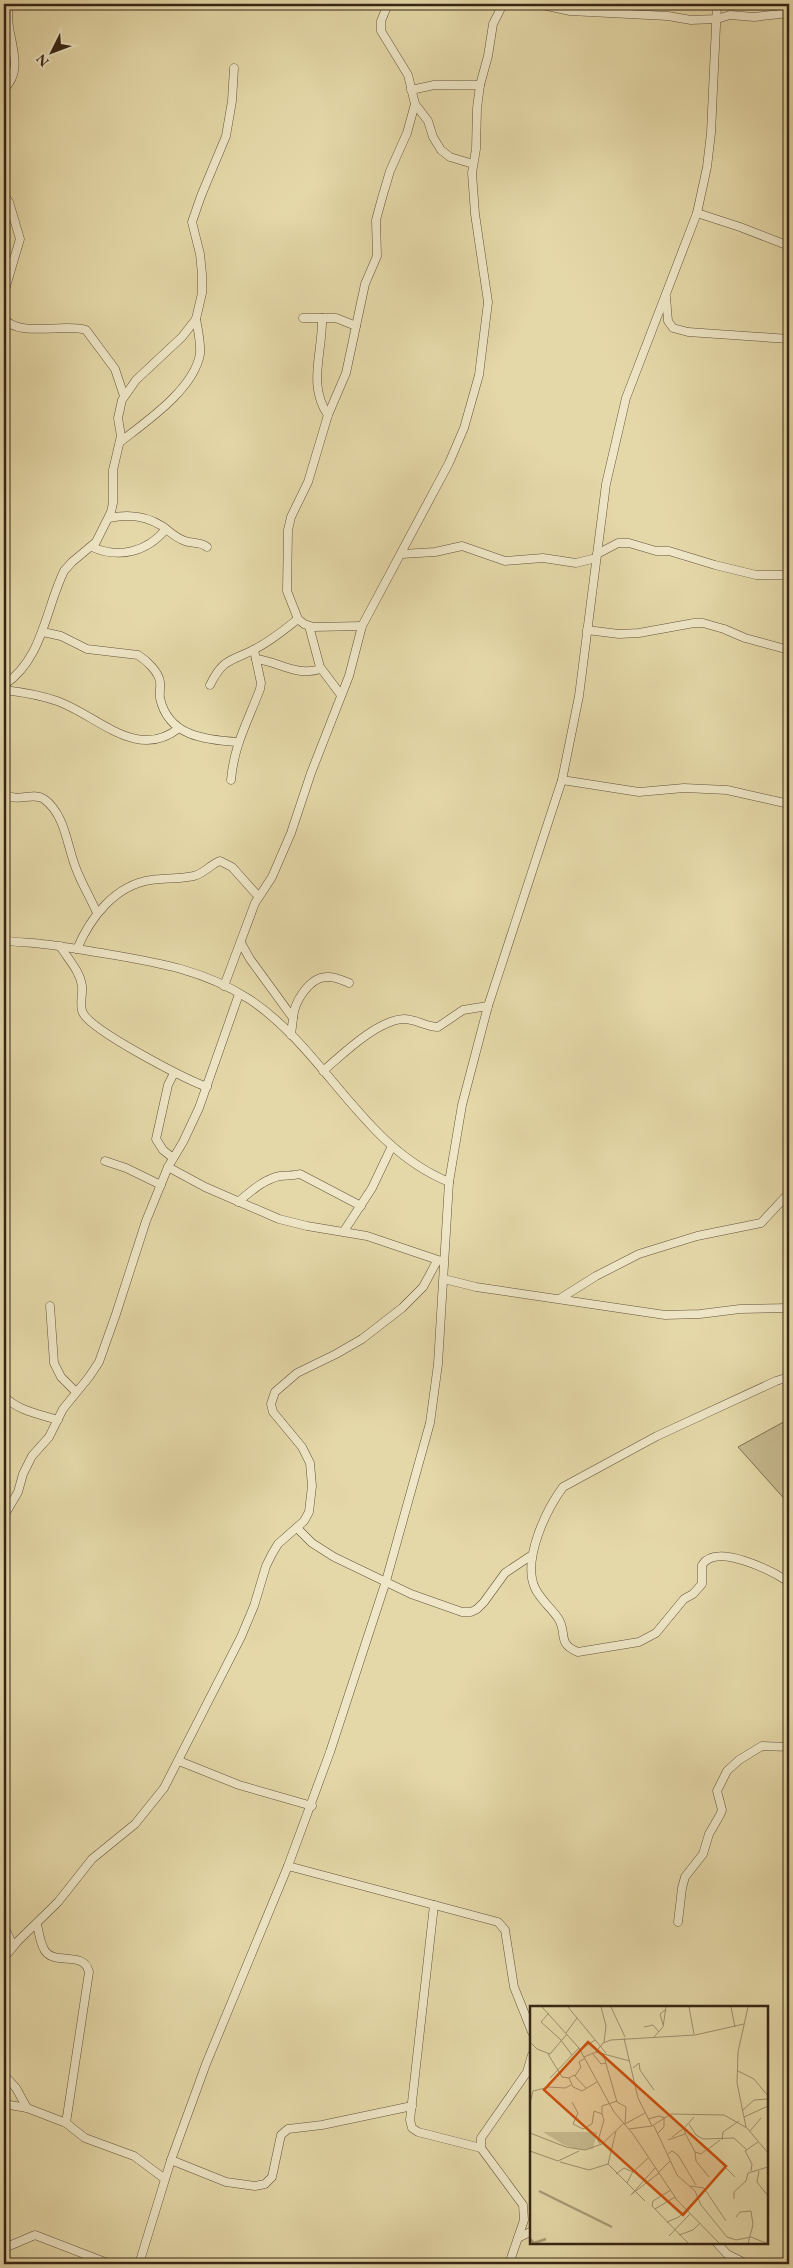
<svg xmlns="http://www.w3.org/2000/svg" width="793" height="2268" viewBox="0 0 793 2268" font-family="'EB Garamond',serif">
<rect width="100%" height="100%" fill="#e5d8a8"/>
<filter id="stains"><feTurbulence type="fractalNoise" baseFrequency=".004" numOctaves="4"/><feColorMatrix values="0 0 0 0 .2 0 0 0 0 .09 0 0 0 0 .02 0 0 0 .5 -.17"/></filter>
<radialGradient id="worn" r=".72"><stop offset=".6" stop-color="#630" stop-opacity="0"/><stop offset="1" stop-color="#630" stop-opacity=".3"/></radialGradient>
<!-- green -->
<path fill="#c7ba8f" stroke="#7f7052" d="M 789,1419 L 789,1504 L 738,1447 Z"/>
<g fill="none" stroke-linecap="round" stroke-linejoin="round">
<!-- minor casing -->
<g stroke="#62523a" stroke-width="9">
<g id="minor">
<path d="M 388,4 L 381,21 L 381,31 L 408,75 L 415,104 L 428,121 L 433,137 L 441,150 L 450,157 L 473,164"/>
<path d="M 538,4 L 570,11 L 668,16 L 691,20 L 717,19 L 730,15 L 754,17 L 789,13"/>
<path d="M 4,89 C 29,66 1,31 10,4"/>
<path d="M 411,90 L 434,85 L 480,85"/>
<path d="M 4,195 L 9,202 L 20,239 L 4,293"/>
<path d="M 697,213 L 740,227 L 789,246"/>
<path d="M 666,297 L 668,321 L 673,328 L 688,332 L 789,339"/>
<path d="M 4,318 C 17,338 66,323 86,330 L 115,369 L 124,396"/>
<path d="M 303,318 L 336,318 L 356,326"/>
<path d="M 322,318 C 323,352 307,385 328,415"/>
<path d="M 120,442 C 147,421 194,389 200,354 C 201,343 198,330 196,319"/>
<path d="M 109,518 C 127,514 145,515 162,526 C 169,531 176,538 185,541 C 192,544 200,541 207,547"/>
<path d="M 92,547 C 119,559 147,552 166,529"/>
<path d="M 402,554 L 435,552 L 462,546 L 505,561 L 543,558 L 576,563 L 596,558"/>
<path d="M 597,554 L 618,543 L 629,543 L 656,551 L 669,551 L 715,565 L 756,575 L 789,575"/>
<path d="M 309,626 L 320,667 L 341,695"/>
<path d="M 362,626 L 313,627 L 304,624 L 298,619 L 287,591 L 288,530 L 291,517 L 308,482 L 328,415 L 346,373 L 365,284 L 377,256 L 376,220 L 382,198 L 390,171 L 407,133 L 415,104"/>
<path d="M 587,630 L 619,634 L 639,633 L 694,623 L 703,623 L 724,629 L 745,638 L 789,650"/>
<path d="M 43,632 L 61,636 L 87,649 L 138,655 C 146,660 159,672 160,682 C 161,687 159,692 160,698 C 168,736 205,740 238,742"/>
<path d="M 256,659 C 280,662 296,677 321,669"/>
<path d="M 4,685 C 43,659 45,610 64,571 L 72,562 L 96,542 L 111,512 L 113,503 L 113,470 L 121,436 L 118,418 L 122,400 L 136,380 L 182,337 L 196,319 L 202,293 L 202,274 L 200,254 L 192,222 L 201,196 L 226,136 L 232,101 L 234,68"/>
<path d="M 210,685 C 224,657 231,662 255,649 C 271,641 284,630 298,619"/>
<path d="M 4,690 C 21,692 40,695 57,701 C 97,715 137,762 179,728"/>
<path d="M 231,780 C 234,745 248,721 260,689 L 261,683 L 254,650"/>
<path d="M 562,780 L 639,792 L 684,788 L 727,790 L 789,804"/>
<path d="M 4,793 C 16,804 32,791 44,799 C 66,815 67,848 77,871 C 83,886 91,899 97,913"/>
<path d="M 4,940 C 16,943 29,942 42,944 C 62,946 82,950 102,953 C 155,962 202,969 249,999 C 325,1049 362,1147 449,1182"/>
<path d="M 241,943 L 250,959 L 293,1018 L 291,1035"/>
<path d="M 60,946 C 68,959 80,971 82,986 C 83,994 79,1006 83,1013 C 92,1031 185,1079 207,1087"/>
<path d="M 77,949 C 90,918 115,885 151,880 C 165,878 180,879 194,876 C 205,873 211,864 220,861 L 232,867 L 258,896"/>
<path d="M 224,986 L 255,903 L 272,877 L 291,833 L 311,773 L 349,676 L 362,626 L 449,463 L 464,428 L 479,375 L 488,302 L 475,214 L 472,173 L 476,149 L 477,108 L 480,85 L 488,56 L 493,24 L 503,4"/>
<path d="M 293,1018 C 294,1002 309,978 326,977 C 335,976 342,980 349,983"/>
<path d="M 323,1071 C 342,1055 377,1020 404,1019 C 416,1019 426,1027 438,1027 L 463,1010 L 488,1006"/>
<path d="M 173,1158 L 163,1150 L 156,1139 L 168,1085 L 174,1073"/>
<path d="M 105,1161 L 126,1168 L 161,1185"/>
<path d="M 168,1167 L 205,1187 L 279,1219 L 307,1226 L 367,1236 L 441,1261"/>
<path d="M 238,1202 C 250,1192 264,1179 280,1176 C 287,1175 293,1176 300,1174 L 361,1206"/>
<path d="M 344,1231 L 372,1188 L 392,1146"/>
<path d="M 444,1279 L 476,1287 L 665,1315 L 700,1314 L 740,1309 L 789,1308"/>
<path d="M 561,1298 L 596,1276 L 639,1254 L 697,1236 L 761,1223 L 789,1193"/>
<path d="M 50,1306 L 54,1363 L 61,1377 L 76,1392"/>
<path d="M 789,1377 L 776,1381 L 657,1436 L 563,1487 C 546,1510 522,1560 535,1588 C 540,1599 551,1608 558,1618 C 568,1633 556,1643 578,1652 L 639,1642 L 656,1633 L 684,1599 L 693,1594 L 702,1584 L 702,1565 C 716,1542 772,1571 789,1582"/>
<path d="M 4,1396 C 18,1411 39,1414 58,1420"/>
<path d="M 4,1516 L 18,1492 L 23,1474 L 32,1456 L 49,1437 L 63,1409 L 89,1377 L 99,1362 L 116,1314 L 146,1221 L 168,1167 L 183,1142 L 199,1108 L 239,994"/>
<path d="M 297,1528 L 312,1543 L 334,1557 L 411,1594 L 462,1612 L 471,1612 L 477,1609 L 484,1602 L 505,1573 L 532,1555"/>
<path d="M 179,1761 L 239,1785 L 312,1806"/>
<path d="M 288,1866 L 498,1922 L 505,1930 L 514,1987 L 532,2032"/>
<path d="M 434,1905 L 410,2120 L 412,2128 L 418,2132 L 481,2148"/>
<path d="M 678,1922 L 682,1888 L 685,1877 L 703,1854 L 709,1834 L 720,1815 L 722,1810 L 717,1791 L 727,1771 L 739,1760 L 762,1746 L 789,1747"/>
<path d="M 37,1924 C 39,1933 40,1943 45,1951 C 56,1966 84,1950 89,1972 L 66,2123"/>
<path d="M 4,1926 L 13,1946"/>
<path d="M 4,1958 L 17,1942 L 58,1902 L 92,1859 L 135,1824 L 164,1788 L 241,1637 L 254,1606 L 266,1566 L 272,1554 L 278,1544 L 304,1521 L 309,1512 L 312,1486 L 310,1463 L 302,1447 L 273,1412 L 271,1404 L 275,1392 L 297,1373 L 336,1354 L 362,1339 L 402,1308 L 423,1287 L 437,1261"/>
<path d="M 4,2075 L 16,2088 L 27,2108"/>
<path d="M 4,2104 L 27,2108 L 66,2123 L 85,2138 L 134,2156 L 165,2179"/>
<path d="M 171,2160 L 226,2182 L 255,2186 L 265,2184 L 272,2177 L 281,2135 L 288,2129 L 322,2125 L 412,2106"/>
<path d="M 518,2238 L 532,2231"/>
<path d="M 716,2242 L 727,2254 L 747,2264"/>
<path d="M 4,2245 L 9,2246 L 35,2235 L 110,2264"/>
<path d="M 139,2264 L 171,2160 L 206,2064 L 288,1866 L 330,1752 L 386,1581 L 430,1423 L 438,1364 L 449,1182 L 462,1105 L 488,1006 L 562,780 L 579,696 L 606,484 L 626,398 L 697,213 L 707,167 L 711,133 L 717,4"/>
<path d="M 509,2264 L 524,2220 L 523,2205 L 481,2148 L 481,2138 L 527,2072 L 532,2055"/>
</g>
</g>
<!-- minor -->
<use href="#minor" stroke="#eee6c6" stroke-width="8"/>
</g>
<!-- overview -->
<g transform="translate(530 2006)">
<rect width="238" height="238" fill="#e5d8a8"/>
<path d="M 13,126 L 67,126 L 63,143 L 51,144 L 34,139 Z" fill="#c7ba8f"/>
<path fill="none" stroke="#aa9b76" stroke-width="2.5" d="M 9,185 L 82,221M 0,233 L 4,237 L 16,233"/>
<path fill="none" stroke="#9f906d" stroke-width="1" d="M 12,1 L 49,42 L 84,106 L 103,128 L 147,194 L 189,237M 38,1 L 76,47M 71,1 L 76,20 L 74,36M 81,1 L 95,31M 159,1 L 164,28M 201,1 L 205,21M 19,7 L 11,16 L 30,33 L 42,49M 133,19 L 130,8 L 135,4M 114,21 L 123,19 L 129,26M 36,27 L 47,12M 124,31 L 133,21 L 136,1M 94,32 L 108,92 L 122,120M 0,36 L 7,43 L 20,48 L 37,28M 50,44 L 65,34M 66,46 L 100,55M 73,47 L 87,96 L 96,101 L 95,118M 18,48 L 32,71 L 39,72 L 43,81 L 52,85 L 67,76M 63,48 L 71,58 L 76,57M 54,51 L 66,46 L 73,37 L 81,34 L 165,29 L 214,18M 103,62 L 109,57 L 110,64 L 124,84M 208,65 L 224,73 L 238,90M 45,70 L 51,61 L 49,56 L 55,52M 20,72 L 49,42M 39,72 L 44,69 L 56,82M 42,96 L 48,107 L 43,118 L 53,123 L 62,118 L 64,105 L 72,108 L 74,114 L 68,135 L 71,139M 0,97 L 3,85 L 19,81 L 35,82 L 41,79M 213,104 L 224,94 L 238,93M 72,108 L 72,100 L 87,95M 164,111 L 154,122 L 155,127 L 165,146 L 166,155 L 179,171M 214,111 L 238,100M 118,113 L 129,110 L 135,112M 95,118 L 115,107M 159,118 L 166,129 L 173,133 L 204,132 L 217,144M 124,120 L 147,169 L 165,185 L 171,199 L 197,231 L 206,234 L 221,231 L 236,237M 216,121 L 207,77 L 208,46 L 218,1M 99,123 L 122,120 L 141,108 L 194,109 L 217,122 L 238,147M 86,125 L 78,158 L 115,195M 220,125 L 231,112M 0,127 L 36,141 L 55,144 L 72,138 L 94,117M 128,127 L 134,121 L 134,113M 142,131 L 154,122M 138,134 L 155,128M 192,134 L 193,126 L 209,115M 177,144 L 190,134M 0,145 L 28,155 L 49,145M 165,146 L 171,148 L 177,143 L 205,171M 138,148 L 142,145 L 148,149 L 166,179M 30,156 L 59,164 L 78,158M 221,165 L 222,158 L 215,145 L 228,136M 229,165 L 227,176 L 238,190M 129,166 L 140,155M 86,168 L 94,162 L 103,166M 97,177 L 102,167 L 118,152M 160,180 L 174,182 L 196,215M 141,184 L 123,195 L 122,200 L 158,237M 102,188 L 129,167M 101,189 L 125,162M 204,193 L 204,186 L 216,175 L 218,167 L 238,161M 125,203 L 145,191M 206,211 L 210,206 L 221,205 L 223,219 L 218,237M 137,216 L 149,211 L 168,191M 149,229 L 163,224 L 170,217M 139,230 L 160,208"/>
<path fill="#cd510d" fill-opacity="0.15" stroke="#cd510d" stroke-width="2.5" d="M 58,36 L 196,160 L 153,209 L 14,84 Z"/>
<rect width="238" height="238" fill="none" stroke="#372515" stroke-width="2.5"/>
</g>
<!-- margin -->
<rect width="793" height="2268" fill="none" stroke="#e5d8a8" stroke-width="20"/>
<rect x="5" y="5" width="783" height="2258" fill="none" stroke="#372515" stroke-width="2.5"/>
<rect x="10" y="10" width="773" height="2248" fill="none" stroke="#372515"/>
<!-- north arrow -->
<g transform="translate(52 52) rotate(228)" stroke="#eee6c6" stroke-width="4" paint-order="stroke">
<path d="M0-4L9 19L0 12L-9 19Z" fill="#372515"/>
<text y="-8" font-size="14" font-weight="bold" text-anchor="middle" fill="#372515">N</text>
</g>
<rect width="100%" height="100%" filter="url(#stains)"/>
<rect width="100%" height="100%" fill="url(#worn)"/>
</svg>
